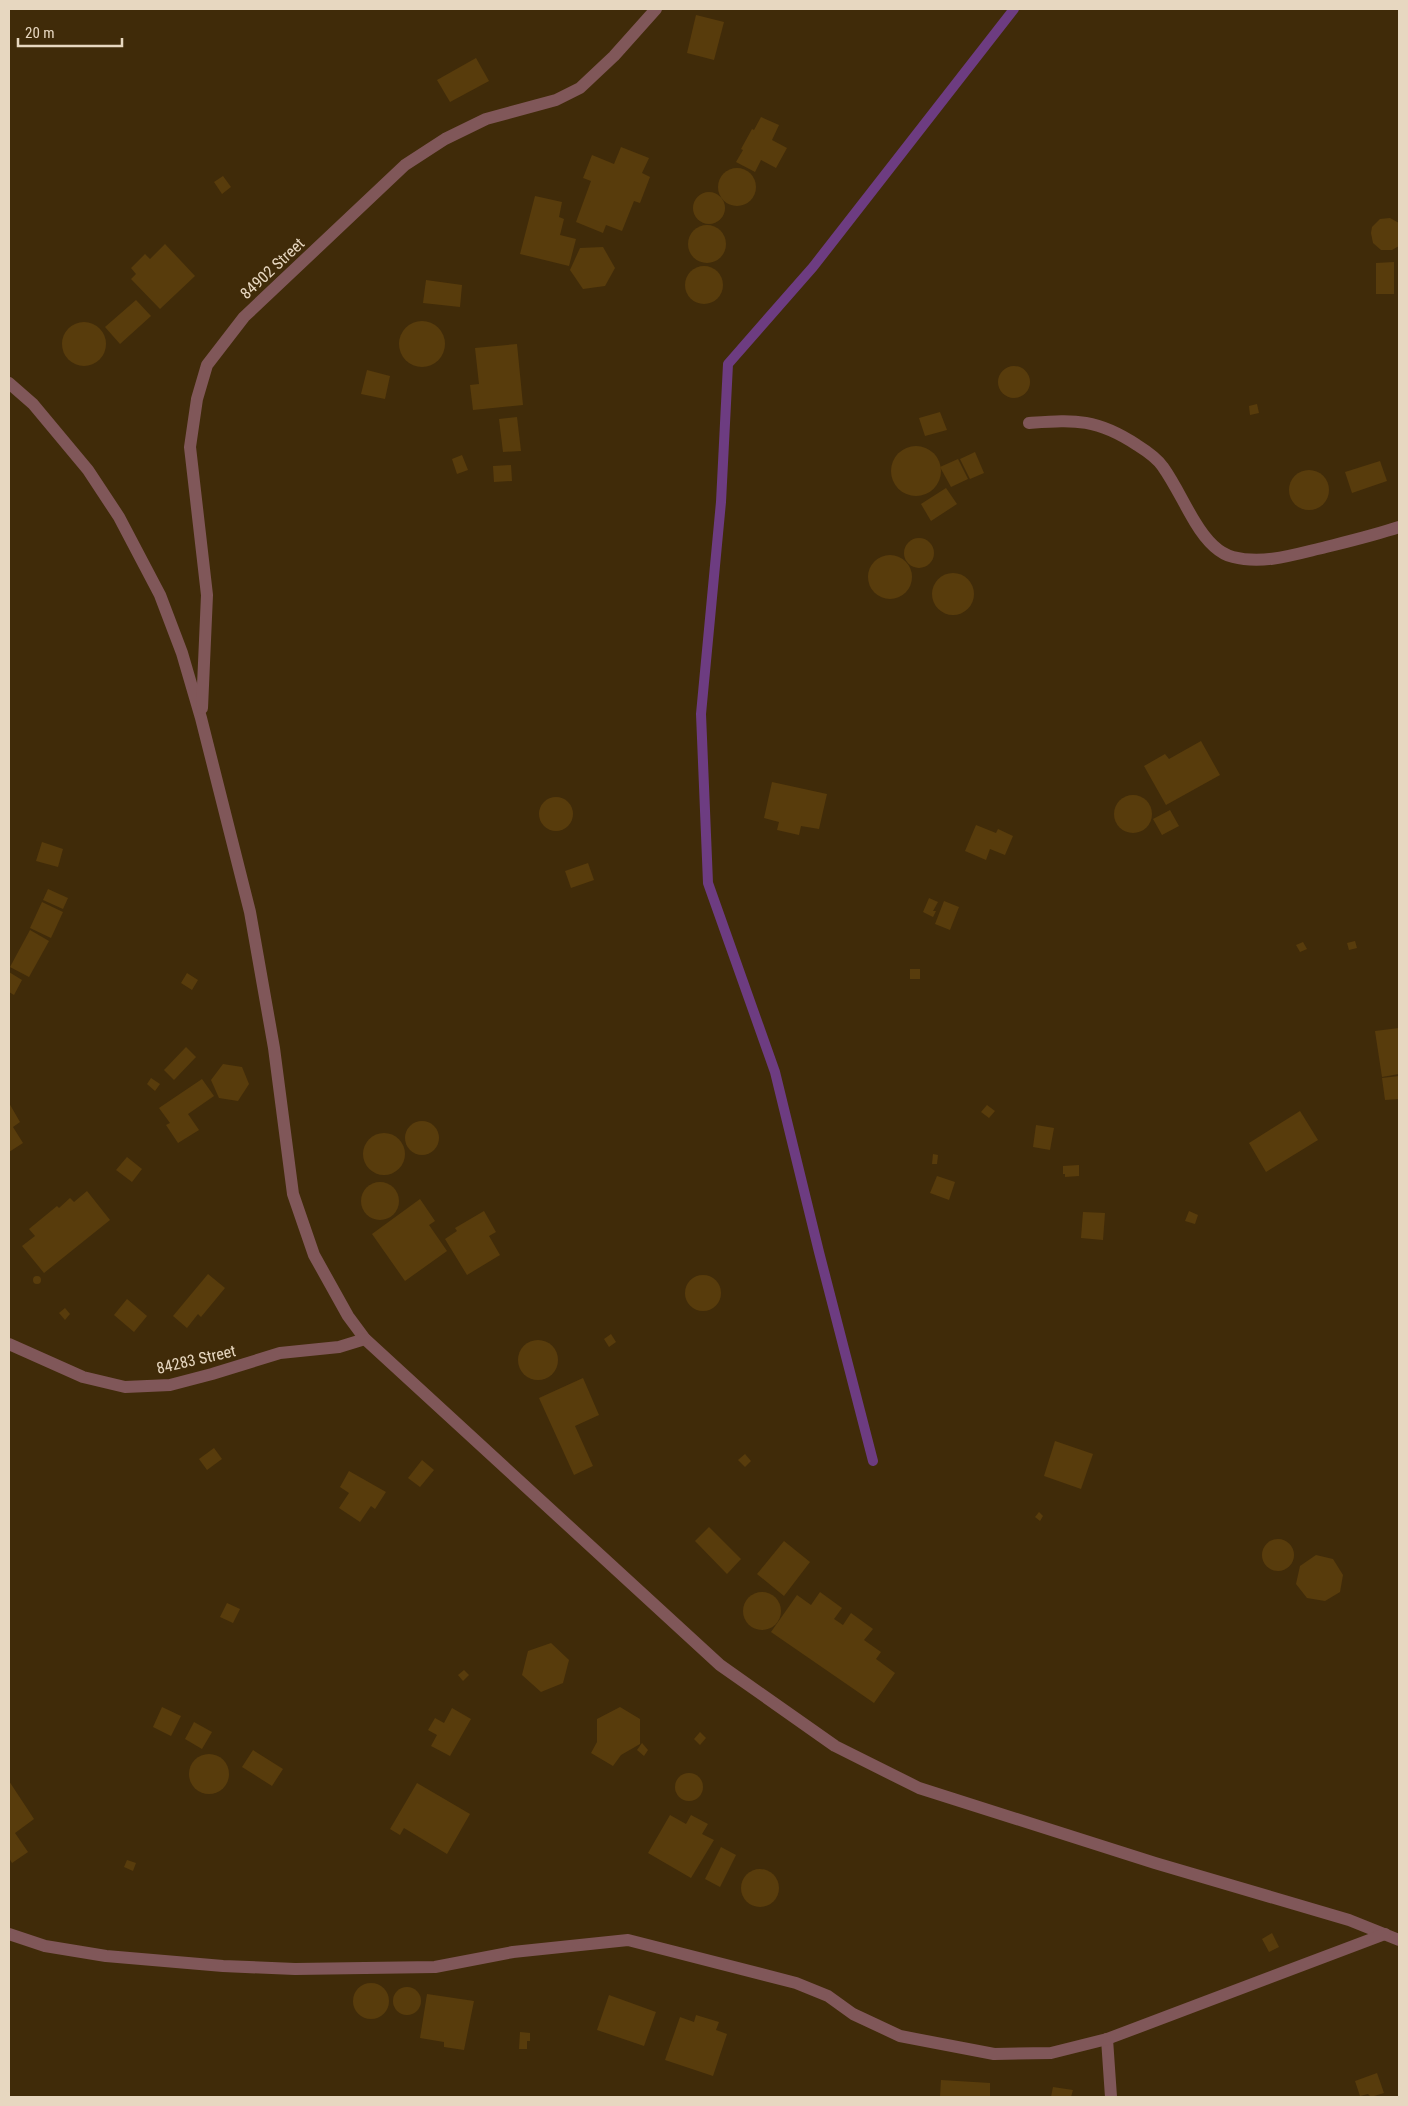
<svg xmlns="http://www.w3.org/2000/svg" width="1408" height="2106" viewBox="0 0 1408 2106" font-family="'Roboto Condensed',sans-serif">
<rect width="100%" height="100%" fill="#402b09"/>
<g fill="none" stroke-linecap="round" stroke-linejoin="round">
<!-- stream -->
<path stroke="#6d3c81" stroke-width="10" d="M 873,1461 L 819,1252 L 775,1072 L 708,883 L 701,714 L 721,502 L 728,364 L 813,267 L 1014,9"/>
</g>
<!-- building -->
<g fill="#583c0c">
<path d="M 696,15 L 724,22 L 714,60 L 687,53 Z"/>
<path d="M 476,58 L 489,81 L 450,102 L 437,80 Z"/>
<path d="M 761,117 L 779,125 L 772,140 L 787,148 L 776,168 L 761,160 L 755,172 L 736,162 L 743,150 L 741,149 L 752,129 L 754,130 Z"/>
<path d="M 621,147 L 649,158 L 642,173 L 650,177 L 640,203 L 634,201 L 622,231 L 606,225 L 603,233 L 576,222 L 591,181 L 583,178 L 592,155 L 614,164 Z"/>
<circle cx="737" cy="187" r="19"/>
<path d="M 223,176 L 231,187 L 222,194 L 214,182 Z"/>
<circle cx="709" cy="208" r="16"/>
<path d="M 535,196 L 562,202 L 559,217 L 564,219 L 560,235 L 576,239 L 569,266 L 520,254 Z"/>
<path d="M 1390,218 L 1399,223 L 1399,246 L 1392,250 L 1381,250 L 1373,243 L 1371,233 L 1372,227 L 1380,219 Z"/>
<circle cx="707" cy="244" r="19"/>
<path d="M 165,244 L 195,276 L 160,309 L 131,279 L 136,274 L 131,268 L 145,254 L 150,259 Z"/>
<path d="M 603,247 L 615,268 L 605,286 L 583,289 L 570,270 L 580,248 Z"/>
<path d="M 1394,262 L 1394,294 L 1376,294 L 1376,263 Z"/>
<circle cx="704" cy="285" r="19"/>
<path d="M 426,280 L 462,285 L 460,307 L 423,303 Z"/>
<path d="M 136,300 L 151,316 L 120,344 L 105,327 Z"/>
<circle cx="422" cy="344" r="23"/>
<circle cx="84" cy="344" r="22"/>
<path d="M 517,344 L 523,405 L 473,410 L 470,385 L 479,384 L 475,348 Z"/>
<circle cx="1014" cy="382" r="16"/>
<path d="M 367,370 L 390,376 L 385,399 L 361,394 Z"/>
<path d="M 1257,404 L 1259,413 L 1250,415 L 1249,406 Z"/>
<path d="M 940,412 L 947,430 L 925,436 L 919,418 Z"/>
<path d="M 517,417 L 521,451 L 503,452 L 499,419 Z"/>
<circle cx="916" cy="471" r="25"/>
<path d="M 975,452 L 984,473 L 970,479 L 960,459 Z"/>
<path d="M 462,455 L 468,470 L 457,474 L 452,459 Z"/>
<path d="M 958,459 L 968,479 L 951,487 L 940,467 Z"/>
<path d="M 1380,461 L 1387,481 L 1352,493 L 1345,472 Z"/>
<path d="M 511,465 L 512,481 L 494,482 L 493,466 Z"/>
<circle cx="1309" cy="490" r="20"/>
<path d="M 946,488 L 957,504 L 931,521 L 921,504 Z"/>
<circle cx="919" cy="553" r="15"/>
<circle cx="890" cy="577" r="22"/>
<circle cx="953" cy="594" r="21"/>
<path d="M 1201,741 L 1220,775 L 1166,805 L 1144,766 L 1165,754 L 1169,759 Z"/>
<path d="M 772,782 L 827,794 L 819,829 L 801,826 L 799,835 L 777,830 L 779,822 L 764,818 Z"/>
<circle cx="1133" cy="814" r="19"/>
<circle cx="556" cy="814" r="17"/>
<path d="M 1170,810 L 1179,826 L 1162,835 L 1153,819 Z"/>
<path d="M 976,825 L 996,833 L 998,829 L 1013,836 L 1005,855 L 990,849 L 986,860 L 965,851 Z"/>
<path d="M 42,842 L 63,849 L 58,867 L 36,861 Z"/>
<path d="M 588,863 L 594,880 L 571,888 L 565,871 Z"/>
<path d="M 48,889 L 68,898 L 63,909 L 43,900 Z"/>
<path d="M 929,898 L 938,902 L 933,911 L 936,911 L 933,917 L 923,912 Z"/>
<path d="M 944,901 L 959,907 L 950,930 L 935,924 Z"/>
<path d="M 42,902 L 63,912 L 51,938 L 30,928 Z"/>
<path d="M 30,930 L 49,941 L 29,977 L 10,967 Z"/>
<path d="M 1355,941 L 1357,948 L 1349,950 L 1347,943 Z"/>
<path d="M 1303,942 L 1307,949 L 1300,952 L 1296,945 Z"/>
<rect x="910" y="969" width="10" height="10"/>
<path d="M 9,972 L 22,980 L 14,995 L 9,992 Z"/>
<path d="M 187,973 L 198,980 L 192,990 L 181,983 Z"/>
<path d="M 1399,1028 L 1399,1074 L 1382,1077 L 1375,1031 Z"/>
<path d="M 186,1047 L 196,1057 L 174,1080 L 164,1070 Z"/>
<path d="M 223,1064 L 242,1067 L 249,1084 L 238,1101 L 219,1098 L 211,1080 Z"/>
<path d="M 1399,1076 L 1399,1099 L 1385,1100 L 1382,1078 Z"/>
<path d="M 151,1078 L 160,1084 L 155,1091 L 147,1084 Z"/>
<path d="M 202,1079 L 214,1096 L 188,1114 L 199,1130 L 178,1143 L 166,1125 L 170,1123 L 159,1108 Z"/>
<path d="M 9,1103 L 20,1122 L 13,1127 L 23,1143 L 9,1152 Z"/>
<path d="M 987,1105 L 995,1111 L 989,1118 L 981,1112 Z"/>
<path d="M 1300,1111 L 1318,1140 L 1266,1172 L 1249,1143 Z"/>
<circle cx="422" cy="1138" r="17"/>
<path d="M 1036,1125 L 1054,1128 L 1050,1150 L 1033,1147 Z"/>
<circle cx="384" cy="1154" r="21"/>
<path d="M 933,1154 L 938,1155 L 937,1164 L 932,1164 Z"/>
<path d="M 127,1157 L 142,1169 L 132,1182 L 116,1170 Z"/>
<path d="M 1079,1165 L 1079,1176 L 1065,1177 L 1065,1174 L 1063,1174 L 1063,1166 Z"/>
<path d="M 937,1176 L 955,1182 L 949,1200 L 930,1193 Z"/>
<circle cx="380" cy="1201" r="19"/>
<path d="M 87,1191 L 110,1220 L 44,1273 L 22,1246 L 35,1236 L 29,1229 L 57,1206 L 59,1208 L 70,1198 L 74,1202 Z"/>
<path d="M 420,1199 L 435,1221 L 429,1225 L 447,1251 L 405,1281 L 372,1234 Z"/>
<path d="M 484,1211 L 496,1232 L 489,1236 L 500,1255 L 467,1275 L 445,1239 L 457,1231 L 455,1228 Z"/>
<path d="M 1189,1211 L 1198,1215 L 1195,1224 L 1185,1221 Z"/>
<path d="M 1083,1212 L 1105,1213 L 1103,1240 L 1081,1238 Z"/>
<path d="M 208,1274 L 225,1288 L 201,1317 L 198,1314 L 187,1328 L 173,1316 Z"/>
<circle cx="703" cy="1293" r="18"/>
<circle cx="37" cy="1280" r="4"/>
<path d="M 127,1299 L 147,1316 L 134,1332 L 114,1315 Z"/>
<path d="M 65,1308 L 70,1314 L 65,1320 L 59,1313 Z"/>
<path d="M 611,1334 L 616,1342 L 609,1347 L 604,1339 Z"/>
<circle cx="538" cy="1360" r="20"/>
<path d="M 583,1378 L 599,1415 L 575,1426 L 593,1466 L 574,1475 L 539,1398 Z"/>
<path d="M 1055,1441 L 1093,1454 L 1081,1489 L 1044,1476 Z"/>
<path d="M 214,1448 L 222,1459 L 207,1470 L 199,1459 Z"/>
<path d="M 745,1454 L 751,1461 L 745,1467 L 738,1460 Z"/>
<path d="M 422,1460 L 434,1470 L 420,1487 L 408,1478 Z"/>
<path d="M 349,1471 L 386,1492 L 375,1509 L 371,1506 L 360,1522 L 339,1508 L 349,1493 L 340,1487 Z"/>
<path d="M 1039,1512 L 1043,1516 L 1040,1521 L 1035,1517 Z"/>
<path d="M 709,1527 L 741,1559 L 727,1574 L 695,1541 Z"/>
<circle cx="1278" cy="1555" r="16"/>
<path d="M 784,1541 L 810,1562 L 784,1596 L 757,1574 Z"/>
<path d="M 1316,1555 L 1333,1559 L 1343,1575 L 1340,1592 L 1325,1601 L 1307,1598 L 1296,1584 L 1300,1566 Z"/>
<path d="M 820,1592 L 842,1608 L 834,1619 L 843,1625 L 851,1613 L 873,1629 L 864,1640 L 881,1652 L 876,1659 L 895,1673 L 874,1703 L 771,1632 L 797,1595 L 811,1605 Z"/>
<circle cx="762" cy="1611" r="19"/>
<path d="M 227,1603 L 240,1609 L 233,1623 L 220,1617 Z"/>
<path d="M 551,1643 L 569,1660 L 563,1683 L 541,1692 L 522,1675 L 528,1651 Z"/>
<path d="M 464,1670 L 469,1675 L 463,1681 L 458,1675 Z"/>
<path d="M 162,1707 L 181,1716 L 171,1736 L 153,1727 Z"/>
<path d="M 620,1707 L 640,1719 L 640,1744 L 621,1755 L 613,1766 L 591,1753 L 597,1742 L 597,1719 Z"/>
<path d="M 452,1708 L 471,1719 L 450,1756 L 431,1746 L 437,1735 L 428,1730 L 435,1718 L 444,1723 Z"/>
<path d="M 194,1722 L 212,1732 L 202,1749 L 185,1739 Z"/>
<path d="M 700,1732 L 706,1738 L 700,1745 L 694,1739 Z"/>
<path d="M 642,1743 L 648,1750 L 644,1756 L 637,1750 Z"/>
<path d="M 253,1750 L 283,1769 L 272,1786 L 242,1767 Z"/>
<circle cx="209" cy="1774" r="20"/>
<circle cx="689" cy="1787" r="14"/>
<path d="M 9,1781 L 34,1819 L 15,1833 L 28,1852 L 12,1863 L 9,1858 Z"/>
<path d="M 417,1783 L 470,1814 L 447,1854 L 404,1828 L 400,1835 L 390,1829 Z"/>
<path d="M 670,1815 L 686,1824 L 691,1815 L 708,1824 L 702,1834 L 714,1840 L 691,1878 L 648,1853 Z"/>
<path d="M 721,1847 L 736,1855 L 720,1887 L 705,1879 Z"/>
<path d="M 127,1860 L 136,1863 L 133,1871 L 124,1867 Z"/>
<circle cx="760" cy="1888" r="19"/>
<path d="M 1272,1933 L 1279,1947 L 1269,1952 L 1262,1939 Z"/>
<circle cx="371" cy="2001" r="18"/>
<circle cx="407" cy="2001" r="14"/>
<path d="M 427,1994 L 474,2001 L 464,2050 L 444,2047 L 444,2042 L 420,2038 Z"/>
<path d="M 609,1995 L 656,2012 L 644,2046 L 597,2030 Z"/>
<path d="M 696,2015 L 719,2022 L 716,2030 L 727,2034 L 713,2076 L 665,2060 L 680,2017 L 694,2022 Z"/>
<path d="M 520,2032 L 530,2033 L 530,2041 L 527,2041 L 527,2049 L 519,2049 Z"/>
<path d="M 1377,2073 L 1384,2093 L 1371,2097 L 1368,2094 L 1360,2096 L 1355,2081 Z"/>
<path d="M 941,2080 L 990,2083 L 990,2097 L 940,2097 Z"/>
<path d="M 1053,2087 L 1073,2090 L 1071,2097 L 1051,2097 Z"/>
</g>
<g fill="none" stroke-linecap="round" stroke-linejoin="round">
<!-- service -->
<g stroke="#805759" stroke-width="12">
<path d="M 1029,423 C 1075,420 1096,418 1137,445 C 1145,450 1157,458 1163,467 C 1175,484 1184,504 1195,522 C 1204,537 1216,553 1233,557 C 1264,565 1296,554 1326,547 C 1350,541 1375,535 1399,527"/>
<path d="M 1107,2039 L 1111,2097"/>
</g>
<!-- minor -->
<g stroke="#805759" stroke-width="12">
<path d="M 9,383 L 33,404 L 88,470 L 119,517 L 160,595 L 182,653 L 201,718 L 250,912 L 274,1048 L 293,1194 L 314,1255 L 348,1316 L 365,1339 L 720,1665 L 835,1746 L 919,1788 L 1155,1863 L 1349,1920 L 1399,1940"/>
<path d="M 202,708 L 207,595 L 190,447 L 197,399 L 207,365 L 244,317 L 405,165 L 445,139 L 486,119 L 556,100 L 580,88 L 614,56 L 656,9"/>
<path d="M 9,1344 L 83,1377 L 125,1387 L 170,1385 L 212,1374 L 280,1353 L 339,1347 L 365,1339"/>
<path d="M 9,1934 L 45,1946 L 106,1956 L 223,1966 L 295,1969 L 435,1967 L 513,1952 L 628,1940 L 796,1983 L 828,1996 L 853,2014 L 900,2036 L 994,2054 L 1051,2053 L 1107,2039 L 1385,1934"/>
</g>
</g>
<g text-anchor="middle" stroke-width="4" stroke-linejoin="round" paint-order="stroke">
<!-- street labels -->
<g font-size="16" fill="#e7d7c0" stroke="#402b09">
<text transform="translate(272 268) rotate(-43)" y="6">84902 Street</text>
<text transform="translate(196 1359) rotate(-13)" y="6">84283 Street</text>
</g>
</g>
<!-- border -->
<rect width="1408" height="2106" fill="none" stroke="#e7d7c0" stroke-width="20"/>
<!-- scale -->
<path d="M18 38v8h104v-8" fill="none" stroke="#e7d7c0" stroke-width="2.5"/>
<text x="25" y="38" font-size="15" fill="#e7d7c0" stroke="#402b09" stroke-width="4" paint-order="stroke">20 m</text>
</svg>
